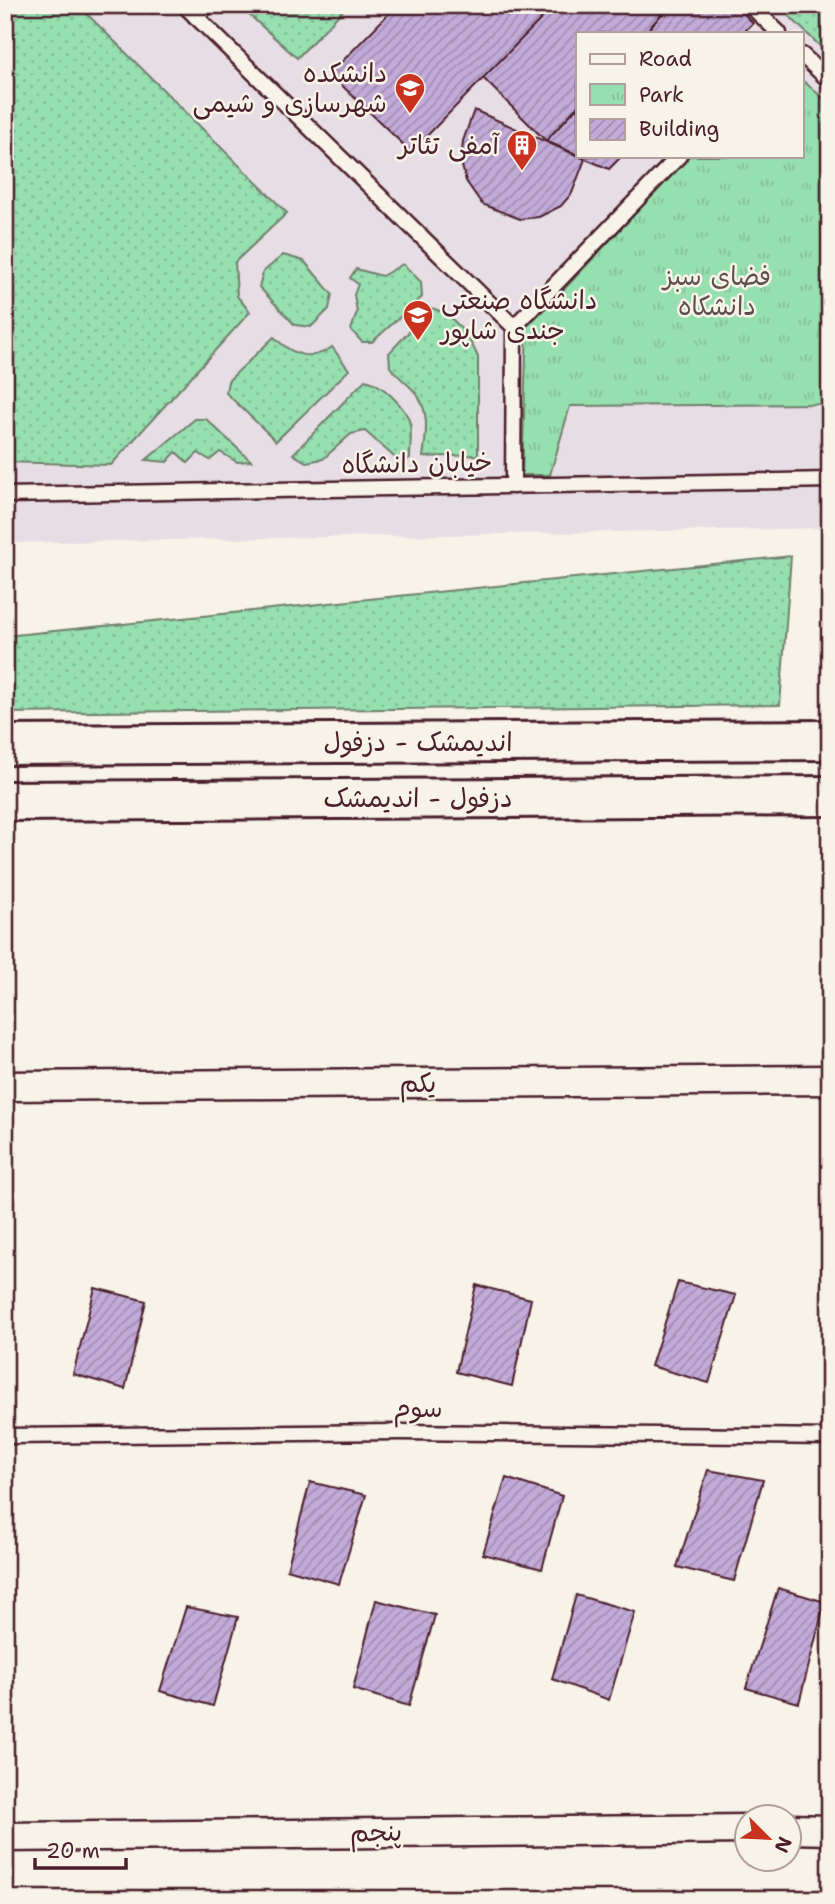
<svg xmlns="http://www.w3.org/2000/svg" width="835" height="1904" viewBox="0 0 835 1904" font-family="'Shantell Sans','Playpen Sans Arabic',sans-serif">
<defs>
<pattern id="grass-dots" width="8" height="8" patternUnits="userSpaceOnUse" patternTransform="scale(1.75)"><rect width="8" height="8" fill="#96dfaf"/><path d="M2 2h.1M6 6h.1" fill="none" stroke="#83bf97" stroke-width="1.8" stroke-linecap="round"/></pattern>
<pattern id="park-tufts" width="24" height="20" patternUnits="userSpaceOnUse" patternTransform="scale(1.75)"><rect width="24" height="20" fill="#96dfaf"/><path d="M3 7l-1-3M5 7V3M7 7l1-3M15 17l-1-3M17 17v-4M19 17l1-3" fill="none" stroke="#83bf97"/></pattern>
<pattern id="building-hatch" width="6" height="6" patternUnits="userSpaceOnUse" patternTransform="scale(1.75)"><rect width="6" height="6" fill="#c3abd9"/><path d="M-1 1l2-2M0 6l6-6M5 7l2-2" fill="none" stroke="#a08bb0"/></pattern>
</defs>
<rect width="100%" height="100%" fill="#f7f3e8"/>
<filter id="ink" filterUnits="userSpaceOnUse"><feTurbulence type="fractalNoise" baseFrequency=".0143" numOctaves="2"/><feDisplacementMap in="SourceGraphic" scale="14" xChannelSelector="R" yChannelSelector="G"/><feConvolveMatrix kernelMatrix="1 2 1 2 8 2 1 2 1" color-interpolation-filters="sRGB"/></filter>
<g filter="url(#ink)">
<!-- built -->
<path fill="#e7dde4" fill-rule="evenodd" d="M 5,5 L 830,5 L 830,528 L 5,543 ZM 578,33 L 802,33 L 802,156 L 578,156 Z"/>
<!-- grass -->
<g fill="url(#grass-dots)" stroke="#707f6d" stroke-width="2">
<path d="M 5,5 L 78,5 L 287,213 L 235,262 L 237,296 L 250,312 L 111,465 L 5,462 Z"/>
<path d="M 251,5 L 348,5 L 297,58 L 245,11 Z"/>
<path d="M 778,5 L 830,5 L 830,56 Z"/>
<path d="M 283,255 L 304,261 L 332,294 L 329,309 L 311,327 L 295,325 L 259,287 L 263,272 Z"/>
<path d="M 403,264 L 421,282 L 422,297 L 372,342 L 362,342 L 351,330 L 357,312 L 354,295 L 358,284 L 350,278 L 356,269 L 382,276 Z"/>
<path d="M 431,308 C 453,312 470,338 478,357 L 478,455 L 423,457 C 426,435 431,410 414,391 C 407,383 397,376 390,367 L 389,353 Z"/>
<path d="M 274,337 C 291,354 310,363 332,347 L 349,370 L 276,441 L 226,393 L 228,381 Z"/>
<path d="M 365,380 C 380,382 406,407 410,423 C 412,433 410,447 410,458 L 401,463 L 365,431 L 351,434 L 323,459 L 306,462 L 293,454 Z"/>
<path d="M 195,419 L 206,419 L 251,461 L 237,462 L 220,452 L 210,460 L 198,453 L 188,463 L 176,452 L 167,462 L 146,460 Z"/>
<path d="M 791,556 L 780,705 L 5,713 L 5,636 Z"/>
</g>
<!-- park -->
<path fill="url(#park-tufts)" stroke="#707f6d" stroke-width="2" d="M 802,80 L 830,104 L 830,404 L 570,406 L 550,475 L 522,475 L 527,326 L 555,299 L 689,156 L 802,156 Z"/>
<!-- building -->
<g fill="url(#building-hatch)" stroke="#4a1f2b" stroke-width="2">
<path d="M 397,5 L 555,5 L 411,152 L 330,74 Z"/>
<path d="M 555,5 L 670,5 L 645,33 L 578,33 L 578,106 L 546,141 L 483,78 Z"/>
<path d="M 670,5 L 735,5 L 753,23 L 743,33 L 645,33 Z"/>
<path d="M 578,106 L 578,155 L 546,141 Z"/>
<path d="M 474,110 L 585,159 L 572,193 L 561,206 L 539,217 L 520,219 L 482,204 L 466,181 L 461,162 L 463,141 Z"/>
<path d="M 579,156 L 622,156 L 609,169 Z"/>
<path d="M 678,1282 L 736,1295 L 709,1383 L 651,1366 Z"/>
<path d="M 476,1285 L 531,1299 L 512,1386 L 456,1372 Z"/>
<path d="M 95,1288 L 146,1301 L 125,1389 L 73,1374 Z"/>
<path d="M 708,1470 L 763,1480 L 734,1581 L 677,1567 Z"/>
<path d="M 506,1478 L 562,1496 L 542,1569 L 483,1554 Z"/>
<path d="M 310,1482 L 366,1495 L 339,1584 L 287,1569 Z"/>
<path d="M 778,1588 L 825,1602 L 799,1703 L 746,1688 Z"/>
<path d="M 576,1595 L 635,1612 L 609,1700 L 552,1679 Z"/>
<path d="M 376,1600 L 435,1615 L 409,1706 L 353,1689 Z"/>
<path d="M 186,1607 L 238,1617 L 213,1706 L 160,1691 Z"/>
</g>
<g fill="none" stroke-linecap="round" stroke-linejoin="round">
<!-- service casing -->
<g stroke="#4a1f2b" stroke-width="19">
<g id="service">
<path d="M 184,5 L 514,327 L 513,486"/>
<path d="M 750,5 L 779,33"/>
<path d="M 196,17 L 208,5"/>
<path d="M 802,55 L 830,81"/>
<path d="M 514,327 L 679,156"/>
<path d="M 5,495 L 830,480"/>
<path d="M 5,1436 L 400,1432 L 830,1437"/>
</g>
</g>
<!-- minor casing -->
<g stroke="#4a1f2b" stroke-width="33">
<g id="minor">
<path d="M 5,1086 L 830,1080"/>
<path d="M 790,1829 L 830,1830"/>
<path d="M 5,1837 L 748,1829"/>
</g>
</g>
<!-- primary casing -->
<g stroke="#4a1f2b" stroke-width="44">
<g id="primary">
<path d="M 5,745 L 830,740"/>
<path d="M 5,801 L 830,796"/>
</g>
</g>
<!-- service -->
<use href="#service" stroke="#f7f3e8" stroke-width="14"/>
<!-- minor -->
<use href="#minor" stroke="#f7f3e8" stroke-width="28"/>
<!-- primary -->
<use href="#primary" stroke="#f7f3e8" stroke-width="38"/>
</g>
</g>
<!-- icons -->
<defs>
<g id="university-pin" transform="scale(1.575)"><path d="M0 17L-7.5 6A9.5 9.5 0 1 1 7.5 6Z" fill="#c8321e" stroke="#f7f3e8"/><path d="M0-5L7-2L0 1L-7-2ZM-4 1L0 2.5L4 1V4Q0 6-4 4Z" fill="#fff"/></g>
<g id="building-pin" transform="scale(1.575)"><path d="M0 17L-7.5 6A9.5 9.5 0 1 1 7.5 6Z" fill="#c8321e" stroke="#f7f3e8"/><path d="M-4-6H4V6H1V3H-1V6H-4ZM-2.5-4.3h1.7v1.8h-1.7ZM.8-4.3h1.7v1.8H.8ZM-2.5-1h1.7V.8h-1.7ZM.8-1h1.7V.8H.8Z" fill="#fff"/></g>
</defs>
<g fill-rule="evenodd">
<use href="#university-pin" x="410" y="88"/>
<use href="#building-pin" x="522" y="145"/>
<use href="#university-pin" x="418" y="315"/>
</g>
<g text-anchor="middle" stroke-width="5" stroke-linejoin="round" paint-order="stroke">
<!-- poi labels -->
<g font-size="26" fill="#4a1f2b" stroke="#f7f3e8" text-anchor="end">
<text x="387" y="82">دانشکده<tspan x="387" dy="30">شهرسازی و شیمی</tspan></text>
<text x="499" y="154">آمفی تئاتر</text>
<text x="441" y="309" text-anchor="start">دانشگاه صنعتی<tspan x="441" dy="30">جندی شاپور</tspan></text>
</g>
<!-- park labels -->
<g font-size="26" fill="#5d4f4c" stroke="#f7f3e8">
<text x="717" y="285">فضای سبز<tspan x="717" dy="30">دانشکاه</tspan></text>
</g>
<!-- street labels -->
<g font-size="26" fill="#4a1f2b" stroke="#f7f3e8">
<text transform="translate(417 463) rotate(-1)" y="9">خیابان دانشگاه</text>
<text x="418" y="751">اندیمشک - دزفول</text>
<text x="418" y="807">دزفول - اندیمشک</text>
<text x="418" y="1092">یکم</text>
<text x="418" y="1417">سوم</text>
<text transform="translate(376 1832) rotate(-1)" y="9">پنجم</text>
</g>
</g>
<!-- margin -->
<rect width="835" height="1904" fill="none" stroke="#f7f3e8" stroke-width="28"/>
<rect x="14" y="14" width="807" height="1876" fill="none" stroke="#4a1f2b" stroke-width="2.5" filter="url(#ink)"/>
<!-- legend -->
<rect x="576" y="32" width="228" height="126" fill="#f7f3e8" stroke="#b29e9c" stroke-width="2"/>
<rect x="590" y="54" width="35" height="10" fill="#f7f3e8" stroke="#b29e9c" stroke-width="2"/>
<text x="639" y="66" font-size="21" fill="#4a1f2b">Road</text>
<rect x="590" y="84" width="35" height="21" fill="url(#park-tufts)" stroke="#b29e9c" stroke-width="2"/>
<text x="639" y="102" font-size="21" fill="#4a1f2b">Park</text>
<rect x="590" y="119" width="35" height="21" fill="url(#building-hatch)" stroke="#b29e9c" stroke-width="2"/>
<text x="639" y="136" font-size="21" fill="#4a1f2b">Building</text>
<!-- north arrow -->
<g transform="translate(768 1838) rotate(114)"><circle r="33" fill="#f7f3e8" stroke="#b29e9c" stroke-width="2"/>
<path d="M0-5L12 26L0 18L-12 26Z" fill="#c8321e"/>
<text y="-10" font-size="19" font-weight="bold" text-anchor="middle" fill="#4a1f2b">N</text>
</g>
<!-- scale -->
<path d="M35 1858v10h91v-10" fill="none" stroke="#4a1f2b" stroke-width="3.5"/>
<text x="46" y="1858" font-size="21" fill="#4a1f2b" stroke="#f7f3e8" stroke-width="5" paint-order="stroke">20 m</text>
</svg>
